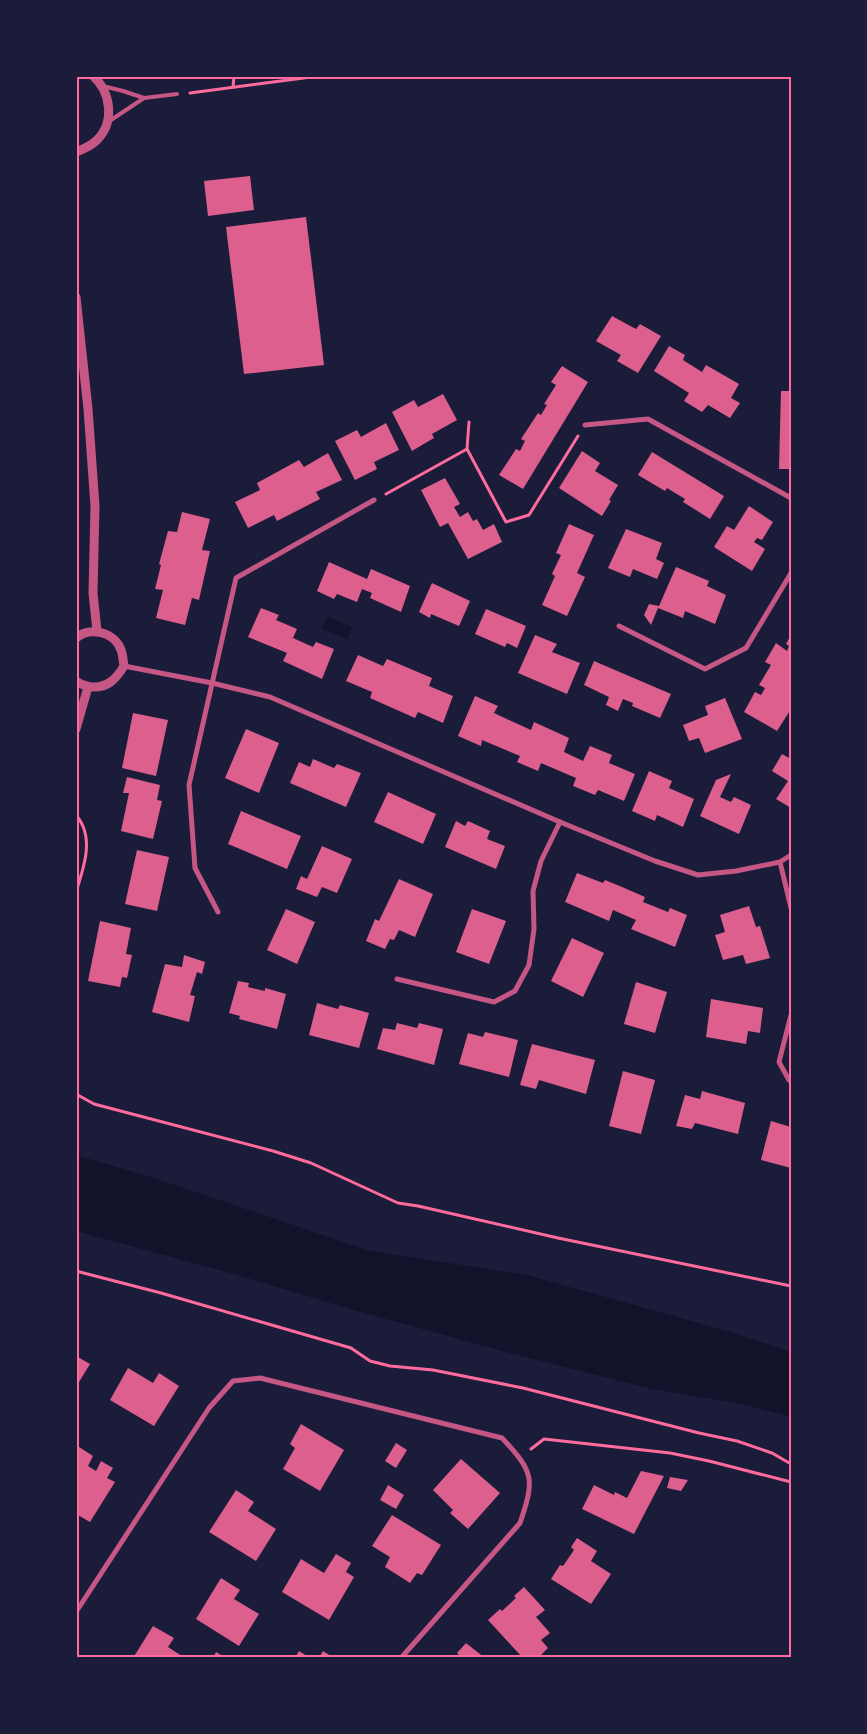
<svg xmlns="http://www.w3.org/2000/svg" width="867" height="1734" viewBox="0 0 867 1734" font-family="'Noto Sans',sans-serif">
<rect width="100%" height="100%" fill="#1b1b3a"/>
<!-- water -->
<g fill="#12122b">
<path d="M 327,616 L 352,627 L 347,639 L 322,629 Z"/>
<path d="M 76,1155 L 151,1177 L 370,1251 L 527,1275 L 734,1333 L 791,1352 L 791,1417 L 742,1404 L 652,1389 L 506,1352 L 354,1310 L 230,1273 L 76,1231 Z"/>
</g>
<!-- building -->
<g fill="#dd5f8e">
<path d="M 250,176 L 254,210 L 208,216 L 204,181 Z"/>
<path d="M 306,217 L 324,365 L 244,374 L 226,227 Z"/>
<path d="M 612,316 L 636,329 L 640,324 L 661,336 L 638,373 L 617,361 L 621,355 L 596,341 Z"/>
<path d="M 669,346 L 685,355 L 683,360 L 702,372 L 706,365 L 739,384 L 731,398 L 740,403 L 730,418 L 708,405 L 702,412 L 684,401 L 689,393 L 654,371 Z"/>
<path d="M 562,366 L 588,382 L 523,489 L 499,475 L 516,449 L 520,451 L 525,441 L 521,439 L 538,413 L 541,415 L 547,405 L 544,404 L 556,385 L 551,382 Z"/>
<path d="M 781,391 L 791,391 L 791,469 L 779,469 Z"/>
<path d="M 443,394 L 457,420 L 432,434 L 434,438 L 412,451 L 392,412 L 414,400 L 418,407 Z"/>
<path d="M 386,423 L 399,450 L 374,462 L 377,469 L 355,480 L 335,441 L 357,430 L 361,437 Z"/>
<path d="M 582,451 L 600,463 L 595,471 L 618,485 L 609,500 L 611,501 L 602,516 L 559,488 Z"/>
<path d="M 652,452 L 724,496 L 710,519 L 683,502 L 685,499 L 667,488 L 665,491 L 638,475 Z"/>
<path d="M 328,453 L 342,480 L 316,492 L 320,499 L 277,521 L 274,515 L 248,528 L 235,502 L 260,490 L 257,483 L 299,460 L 304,467 Z"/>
<path d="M 445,478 L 460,504 L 454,507 L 460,517 L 468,512 L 473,521 L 477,519 L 483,530 L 494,524 L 502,542 L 468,559 L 448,523 L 440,527 L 421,490 Z"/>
<path d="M 749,506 L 773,522 L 762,540 L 757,538 L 754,542 L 765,549 L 752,571 L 714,547 L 727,526 L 734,530 Z"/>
<path d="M 182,512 L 210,519 L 202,550 L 210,551 L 199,600 L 192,598 L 185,625 L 156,618 L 163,590 L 155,589 L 161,565 L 159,564 L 168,531 L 177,532 Z"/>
<path d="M 569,524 L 594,535 L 577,573 L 585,577 L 567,616 L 542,605 L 555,576 L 552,574 L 561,555 L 556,553 Z"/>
<path d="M 626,529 L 662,543 L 656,559 L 664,563 L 657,579 L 633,569 L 630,577 L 608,568 Z"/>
<path d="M 329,562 L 367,579 L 371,569 L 410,586 L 401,612 L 370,598 L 372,593 L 362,589 L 357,602 L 337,594 L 334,599 L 317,591 Z"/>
<path d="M 676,567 L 709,581 L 707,586 L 726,595 L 715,624 L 685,611 L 683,618 L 658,608 L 651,625 L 644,615 L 649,604 L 659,606 Z"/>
<path d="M 432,583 L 470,601 L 459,626 L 431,614 L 430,618 L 419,612 Z"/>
<path d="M 261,608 L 279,615 L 276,620 L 297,629 L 293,638 L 313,647 L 316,642 L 334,649 L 322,679 L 283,661 L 287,653 L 248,637 Z"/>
<path d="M 486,609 L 526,626 L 517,648 L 507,643 L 505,647 L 475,634 Z"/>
<path d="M 535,635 L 557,644 L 552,652 L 580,663 L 567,694 L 518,673 Z"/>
<path d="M 791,635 L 791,709 L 777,731 L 744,712 L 755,692 L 761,695 L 765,688 L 759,685 L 771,665 L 765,662 L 776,643 L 787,651 L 789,646 L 786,644 Z"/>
<path d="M 358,655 L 383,666 L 387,659 L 432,678 L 429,686 L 453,696 L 443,723 L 418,712 L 415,718 L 370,698 L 372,692 L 346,681 Z"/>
<path d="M 594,661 L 671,694 L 660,718 L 632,706 L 633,703 L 623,699 L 618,711 L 606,705 L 609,697 L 584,685 Z"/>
<path d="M 475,696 L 498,706 L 494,713 L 520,725 L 531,730 L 534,722 L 569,738 L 564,752 L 583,761 L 590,746 L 612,755 L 609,763 L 635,774 L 624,801 L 598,790 L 595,795 L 573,786 L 576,778 L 541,763 L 538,771 L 517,762 L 520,756 L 482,740 L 481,746 L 458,736 Z"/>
<path d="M 725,698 L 742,739 L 705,753 L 699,738 L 689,741 L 683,725 L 708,715 L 705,706 Z"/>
<path d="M 133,713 L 168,720 L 156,776 L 122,768 Z"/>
<path d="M 246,729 L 279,743 L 259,793 L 225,778 Z"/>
<path d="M 782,754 L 791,759 L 791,808 L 776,799 L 788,781 L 772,771 Z"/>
<path d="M 313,759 L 334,768 L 337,764 L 361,773 L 346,807 L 290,783 L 299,762 L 310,767 Z"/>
<path d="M 649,771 L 672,781 L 669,788 L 694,799 L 683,827 L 657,815 L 655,821 L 632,811 Z"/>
<path d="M 731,774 L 720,797 L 731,802 L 734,797 L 751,805 L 739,834 L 700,816 L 716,780 Z"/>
<path d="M 127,777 L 160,785 L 157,800 L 162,801 L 153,839 L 121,831 L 129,793 L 123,793 Z"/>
<path d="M 388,792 L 436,814 L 423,844 L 374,822 Z"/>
<path d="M 241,811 L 301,836 L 287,869 L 228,844 Z"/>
<path d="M 456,821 L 465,826 L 468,821 L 490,831 L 487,839 L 505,846 L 496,869 L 445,847 Z"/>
<path d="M 322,846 L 352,859 L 337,893 L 322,887 L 317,897 L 296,889 L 301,876 L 307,879 Z"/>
<path d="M 137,850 L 169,857 L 157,911 L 125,904 Z"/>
<path d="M 577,873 L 603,883 L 605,880 L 622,887 L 645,897 L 643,902 L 668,912 L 670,908 L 687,915 L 675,947 L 631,929 L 636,920 L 613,910 L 609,921 L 565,902 Z"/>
<path d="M 399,879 L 433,894 L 415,937 L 399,930 L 394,940 L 390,939 L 385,949 L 366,941 L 375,919 L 379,921 Z"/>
<path d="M 749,906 L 756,927 L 760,926 L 770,958 L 746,964 L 743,955 L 723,960 L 715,935 L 725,932 L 720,915 Z"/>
<path d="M 286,909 L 315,922 L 297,964 L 267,950 Z"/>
<path d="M 472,909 L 506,921 L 489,964 L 456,952 Z"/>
<path d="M 100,921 L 131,928 L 126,954 L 132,955 L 127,978 L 122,977 L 120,987 L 88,981 Z"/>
<path d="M 572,938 L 604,953 L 583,997 L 551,981 Z"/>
<path d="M 184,955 L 205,962 L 202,974 L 197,972 L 190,995 L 195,996 L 189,1022 L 152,1012 L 165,964 L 182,967 Z"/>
<path d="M 238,981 L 249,983 L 248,987 L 265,991 L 265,988 L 286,994 L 277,1029 L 239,1019 L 240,1016 L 229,1013 Z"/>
<path d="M 636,982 L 667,992 L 655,1033 L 624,1024 Z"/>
<path d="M 711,999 L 763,1008 L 760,1033 L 748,1031 L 746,1044 L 706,1037 Z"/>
<path d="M 317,1003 L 338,1009 L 340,1005 L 369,1013 L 359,1048 L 309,1035 Z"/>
<path d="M 397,1023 L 417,1028 L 419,1023 L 443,1029 L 434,1065 L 377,1049 L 383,1028 L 395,1030 Z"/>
<path d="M 485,1032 L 518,1040 L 509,1077 L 459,1064 L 468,1033 L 483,1037 Z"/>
<path d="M 532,1044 L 595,1060 L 586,1094 L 539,1080 L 536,1089 L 520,1085 Z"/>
<path d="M 623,1071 L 655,1080 L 641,1134 L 609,1126 Z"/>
<path d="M 702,1091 L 745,1103 L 738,1134 L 695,1123 L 692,1129 L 676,1126 L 685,1095 L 700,1099 Z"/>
<path d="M 771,1121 L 791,1127 L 791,1168 L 761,1160 Z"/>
<path d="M 76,1356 L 90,1364 L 76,1387 Z"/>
<path d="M 128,1368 L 153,1383 L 159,1373 L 179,1386 L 154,1426 L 110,1400 Z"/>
<path d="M 301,1424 L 344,1450 L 320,1491 L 283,1469 L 295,1448 L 290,1444 Z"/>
<path d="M 396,1443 L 407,1450 L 396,1468 L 385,1461 Z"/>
<path d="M 79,1447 L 93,1456 L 88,1466 L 96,1471 L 101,1461 L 113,1468 L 107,1478 L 115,1482 L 90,1522 L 76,1514 L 76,1452 Z"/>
<path d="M 461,1459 L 500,1493 L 468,1529 L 450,1513 L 453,1510 L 433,1490 Z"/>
<path d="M 641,1471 L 664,1476 L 634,1534 L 582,1509 L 594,1485 L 614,1495 L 615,1492 L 627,1498 Z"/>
<path d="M 670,1477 L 688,1480 L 681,1491 L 667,1488 Z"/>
<path d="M 388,1485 L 404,1495 L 396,1509 L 380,1500 Z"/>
<path d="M 236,1490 L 254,1502 L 248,1511 L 276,1529 L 256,1561 L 209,1532 Z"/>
<path d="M 392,1515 L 441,1545 L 422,1575 L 417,1573 L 410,1583 L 385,1567 L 390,1557 L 372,1546 Z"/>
<path d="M 577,1538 L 597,1551 L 591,1561 L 611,1574 L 591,1604 L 551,1579 L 560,1565 L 563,1566 L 574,1550 L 571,1547 Z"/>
<path d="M 336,1554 L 351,1563 L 346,1572 L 354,1577 L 329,1620 L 282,1592 L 301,1559 L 324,1573 Z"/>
<path d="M 221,1578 L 240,1590 L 234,1599 L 259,1614 L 239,1646 L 196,1619 Z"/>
<path d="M 524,1587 L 545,1610 L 536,1617 L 550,1633 L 541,1640 L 548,1648 L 538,1658 L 527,1658 L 524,1655 L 522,1657 L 488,1620 L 500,1609 L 502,1611 L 516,1598 L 514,1596 Z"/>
<path d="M 153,1626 L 174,1638 L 168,1647 L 185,1658 L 133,1658 Z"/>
<path d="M 466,1643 L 485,1658 L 458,1658 L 460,1656 L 457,1653 Z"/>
<path d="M 299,1651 L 310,1658 L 295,1658 Z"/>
<path d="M 323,1651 L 334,1658 L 319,1658 Z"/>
<path d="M 216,1652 L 221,1655 L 225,1658 L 213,1658 Z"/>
</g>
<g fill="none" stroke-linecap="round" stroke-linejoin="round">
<!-- path -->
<g stroke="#ff6b9d" stroke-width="3">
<path d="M 233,87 L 234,76"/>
<path d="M 190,93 L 319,76"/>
<path d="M 467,449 L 469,422"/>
<path d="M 386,494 L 467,449 L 506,522 L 529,515 L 578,436"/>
<path d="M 76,815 C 95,837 84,867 76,892"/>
<path d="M 76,1094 L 94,1104 L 273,1151 L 311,1163 L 398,1203 L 418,1206 L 558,1238 L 791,1286"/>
<path d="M 76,1271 L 161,1293 L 351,1348 L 370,1361 L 390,1366 L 433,1370 L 523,1388 L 699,1433 L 737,1441 L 772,1453 L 791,1464"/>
<path d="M 531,1449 L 544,1439 L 670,1453 L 709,1461 L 791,1482"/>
</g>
<!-- service -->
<g stroke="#c65784" stroke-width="4">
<path d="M 103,86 L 123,91 L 144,98"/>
<path d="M 108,122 L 144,98 L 177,94"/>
</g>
<!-- minor -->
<g stroke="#c65784" stroke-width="5">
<path d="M 585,425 L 648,419 L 791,498"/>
<path d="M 619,626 L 705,669 L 746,648 L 791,573"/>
<path d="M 124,666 L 212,683 L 270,697 L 560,822 L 655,861 L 698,875 L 736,871 L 780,862 L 791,855"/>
<path d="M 780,862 L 791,908"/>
<path d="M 218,912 L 195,868 L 189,785 L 236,578 L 374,500"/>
<path d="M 397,979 L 494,1002 L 515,991 L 529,965 L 534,929 L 533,891 L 541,861 L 560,822"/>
<path d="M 791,1015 L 779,1062 L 789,1080 L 791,1081"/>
<path d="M 76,1612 L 209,1408 L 233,1381 L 260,1378 L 502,1438 C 534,1472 535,1479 520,1523 L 401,1658"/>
</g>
<!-- tertiary -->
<g stroke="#c65784" stroke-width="9">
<path d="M 76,152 C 84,149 91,146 97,140 C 115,122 111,92 93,76"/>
<path d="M 76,297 L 88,409 L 95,506 L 93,593 L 97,631"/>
<path d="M 76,638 C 90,626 115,632 121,650 C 123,655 123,661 124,666 C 116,679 108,688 91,687 C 86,686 81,685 76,681"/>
<path d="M 76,729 L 88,687"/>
</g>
</g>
<!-- border -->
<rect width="867" height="1734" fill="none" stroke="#1b1b3a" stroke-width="155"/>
<rect x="78" y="78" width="712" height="1578" fill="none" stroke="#ff6b9d" stroke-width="2"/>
</svg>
